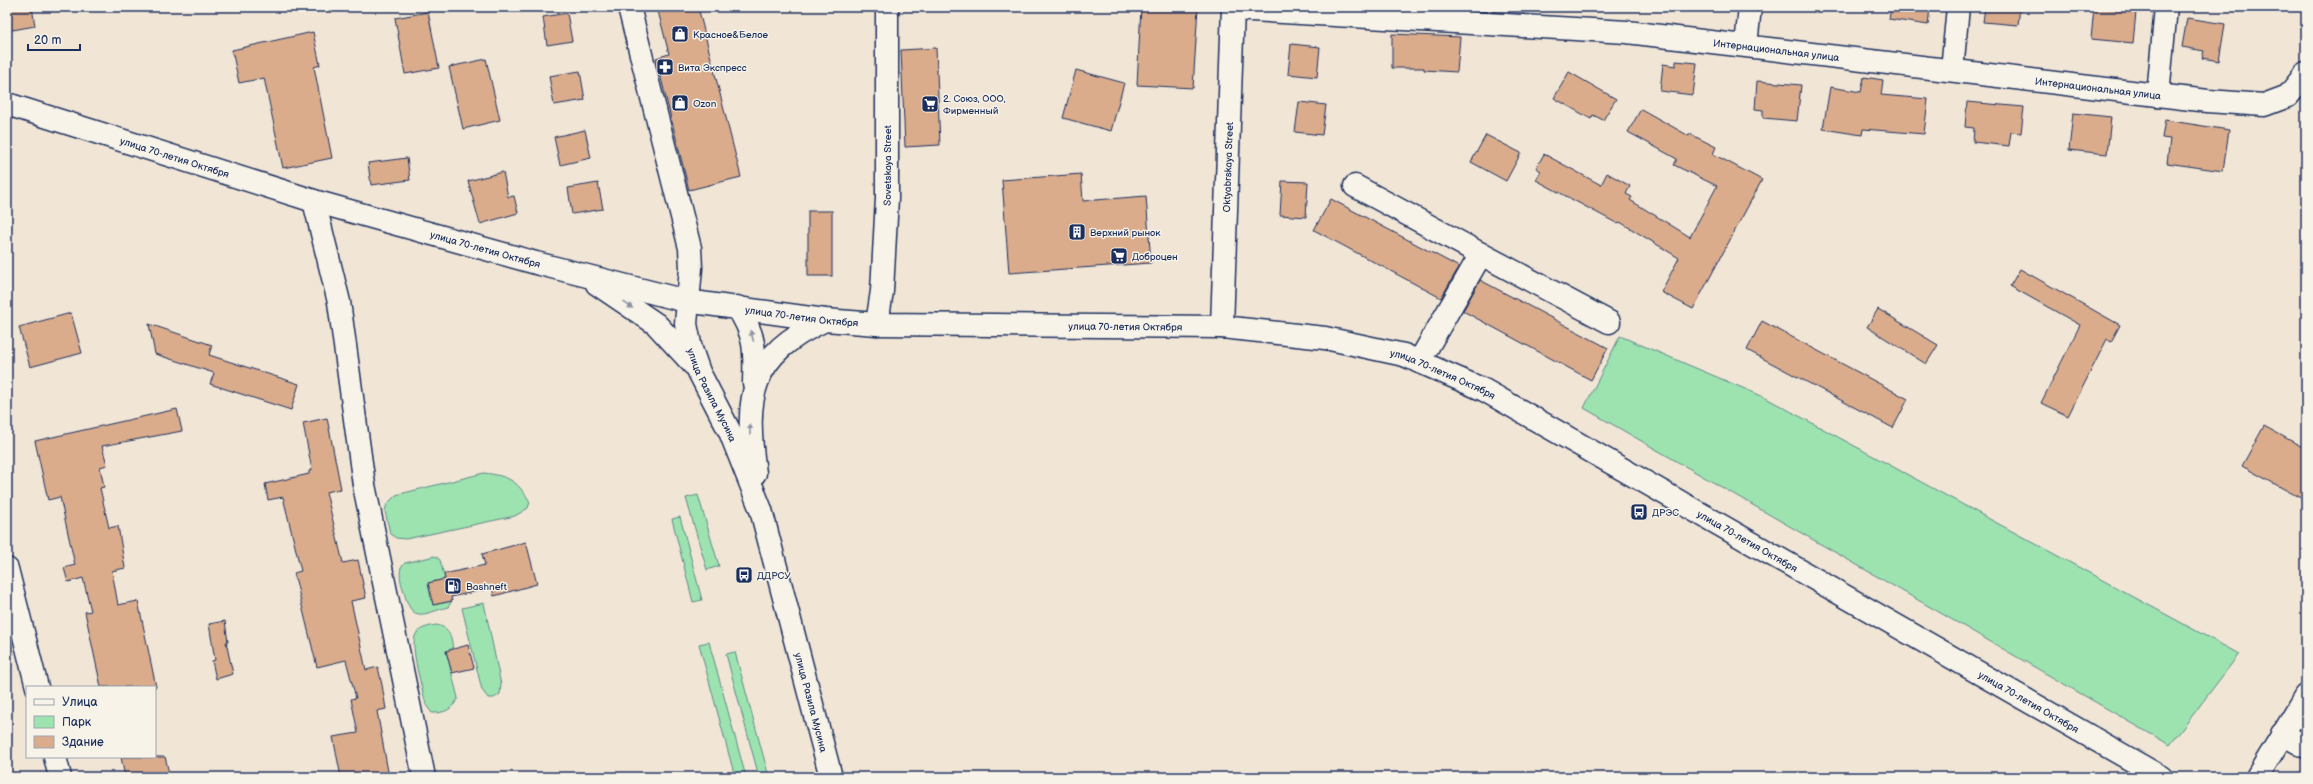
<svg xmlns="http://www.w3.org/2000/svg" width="2313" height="784" viewBox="0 0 2313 784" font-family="'Balsamiq Sans',sans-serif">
<rect width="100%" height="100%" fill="#f1e5d6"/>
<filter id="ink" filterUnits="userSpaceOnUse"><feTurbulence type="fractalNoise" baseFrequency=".025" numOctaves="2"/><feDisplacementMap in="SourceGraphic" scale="8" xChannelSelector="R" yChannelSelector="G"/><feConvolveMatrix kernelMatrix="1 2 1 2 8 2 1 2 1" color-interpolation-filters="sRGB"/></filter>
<g filter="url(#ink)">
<!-- green -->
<g fill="#9de3b0" stroke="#5c8987">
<path d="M 1620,336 L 1764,397 L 2239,654 L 2170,745 L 1584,408 Z"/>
<path d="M 484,473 C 508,476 517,480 530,502 L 528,508 L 515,516 L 406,539 L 396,538 L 390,533 L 385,511 L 387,504 L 396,495 Z"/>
<path d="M 698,495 L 719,566 L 707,570 L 686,498 Z"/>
<path d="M 680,517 L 702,600 L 693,602 L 672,519 Z"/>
<path d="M 435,556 L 440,560 L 445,579 L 428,583 L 433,605 L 452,601 L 448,607 C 422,614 412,624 404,592 C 401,583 399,576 401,567 L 405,563 Z"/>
<path d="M 484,603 L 501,685 L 500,694 L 494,698 L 488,698 L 482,690 L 462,608 Z"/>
<path d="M 436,625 C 450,627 451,636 453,649 L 446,651 L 458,698 C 452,710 445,713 432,713 L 426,705 C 423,690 409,647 416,634 C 420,628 429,626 436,625 Z"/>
<path d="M 709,642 L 746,777 L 735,777 L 699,644 Z"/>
<path d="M 735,652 L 769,777 L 759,777 L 726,654 Z"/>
</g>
<!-- building -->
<g fill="#daac8c" stroke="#1b2f5e">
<path d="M 7,7 L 32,7 L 35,26 L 7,31 Z"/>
<path d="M 657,7 L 698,7 L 741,177 L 689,190 L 656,58 L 669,54 Z"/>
<path d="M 1141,7 L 1198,7 L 1193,88 L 1137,85 Z"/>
<path d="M 1891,7 L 1930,7 L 1928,25 L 1889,19 Z"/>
<path d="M 1985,7 L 2020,7 L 2018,25 L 1983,22 Z"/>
<path d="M 2094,7 L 2136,12 L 2133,43 L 2091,39 Z"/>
<path d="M 428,12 L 439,68 L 405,74 L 395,18 Z"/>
<path d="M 567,13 L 572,41 L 547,45 L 543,17 Z"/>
<path d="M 2187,18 L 2225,24 L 2219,61 L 2202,58 L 2204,51 L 2182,47 Z"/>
<path d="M 313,32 L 320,65 L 314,67 L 332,158 L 283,168 L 264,78 L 239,83 L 232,50 Z"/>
<path d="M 1392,34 L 1460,37 L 1457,72 L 1424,70 L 1424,68 L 1392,68 Z"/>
<path d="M 1291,44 L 1320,47 L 1317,77 L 1288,74 Z"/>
<path d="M 936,48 L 940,145 L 905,147 L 901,50 Z"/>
<path d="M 486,59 L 500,120 L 463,129 L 449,67 Z"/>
<path d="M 1676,61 L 1697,63 L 1693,95 L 1660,91 L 1663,64 L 1676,66 Z"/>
<path d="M 1076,70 L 1124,83 L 1111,131 L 1063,118 Z"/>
<path d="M 580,71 L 585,100 L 554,105 L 549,76 Z"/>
<path d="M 1569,72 L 1616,99 L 1603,120 L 1593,115 L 1591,119 L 1554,98 Z"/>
<path d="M 1864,77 L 1883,80 L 1881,95 L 1928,99 L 1924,134 L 1863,129 L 1862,135 L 1823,129 L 1830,87 L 1861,92 Z"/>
<path d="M 1757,81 L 1801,85 L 1797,121 L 1763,118 L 1763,110 L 1755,109 Z"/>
<path d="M 1299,102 L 1326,105 L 1322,135 L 1295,132 Z"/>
<path d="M 1967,102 L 2024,107 L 2021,133 L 2011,132 L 2009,146 L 1973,142 L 1974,128 L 1965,127 Z"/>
<path d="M 1641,109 L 1689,136 L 1690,134 L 1716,147 L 1713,154 L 1762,180 L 1693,309 L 1661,292 L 1679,258 L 1620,222 L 1618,224 L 1536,180 L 1541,171 L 1536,168 L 1544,154 L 1601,185 L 1607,173 L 1630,186 L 1626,194 L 1632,197 L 1630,200 L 1690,237 L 1717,186 L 1674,165 L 1677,159 L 1628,132 Z"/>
<path d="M 2073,113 L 2111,117 L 2107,154 L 2069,150 Z"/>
<path d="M 2165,120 L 2229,130 L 2223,171 L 2167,163 L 2170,139 L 2162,138 Z"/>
<path d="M 585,130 L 591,158 L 560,165 L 554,137 Z"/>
<path d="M 1486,135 L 1521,153 L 1506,181 L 1471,162 Z"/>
<path d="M 407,158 L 410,180 L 371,185 L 368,163 Z"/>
<path d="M 503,172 L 508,197 L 514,196 L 518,213 L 480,224 L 468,181 Z"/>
<path d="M 1081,174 L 1083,201 L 1146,196 L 1151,263 L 1009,273 L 1002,180 Z"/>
<path d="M 1282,181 L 1308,182 L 1306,217 L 1280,215 Z"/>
<path d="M 598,183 L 603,209 L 572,214 L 568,188 Z"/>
<path d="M 1331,199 L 1459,267 L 1441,298 L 1314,230 Z"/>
<rect x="808" y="211" width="24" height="65"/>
<path d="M 2020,269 L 2120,325 L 2111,342 L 2107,339 L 2068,416 L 2041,403 L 2080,325 L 2010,286 Z"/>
<path d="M 1480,280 L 1608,348 L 1591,380 L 1463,311 Z"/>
<path d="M 1878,309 L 1938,345 L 1926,364 L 1867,327 Z"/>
<path d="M 71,313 L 82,353 L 30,367 L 19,327 Z"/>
<path d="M 1762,321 L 1908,399 L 1893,428 L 1747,350 Z"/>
<path d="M 149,324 L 212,345 L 209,355 L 299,384 L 291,410 L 210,384 L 214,373 L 155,354 Z"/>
<path d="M 177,409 L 182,431 L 102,446 L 107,465 L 100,467 L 104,487 L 100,488 L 109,528 L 118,526 L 125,568 L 112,571 L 118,605 L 138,601 L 156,687 L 101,687 L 85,612 L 91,611 L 83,578 L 68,582 L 64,568 L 75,565 L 60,497 L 48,500 L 35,441 Z"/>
<path d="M 327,418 L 341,489 L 326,492 L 343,563 L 358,560 L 366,598 L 351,601 L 366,670 L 378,667 L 382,685 L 386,709 L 377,711 L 389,777 L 341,777 L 333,737 L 358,733 L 351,699 L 356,698 L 346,660 L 317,667 L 294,573 L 301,571 L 283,497 L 268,500 L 265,484 L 309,474 L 309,471 L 312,470 L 303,423 Z"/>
<path d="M 2264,426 L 2306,449 L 2306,501 L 2242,466 Z"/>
<path d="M 526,542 L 537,584 L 494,596 L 492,588 L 451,597 L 452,601 L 433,605 L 428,583 L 445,579 L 444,574 L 485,565 L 482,554 Z"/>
<path d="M 225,621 L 228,642 L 226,642 L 233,674 L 216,679 L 212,661 L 215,660 L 209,624 Z"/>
<path d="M 468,645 L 474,668 L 452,673 L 446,651 Z"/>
<path d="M 121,757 L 165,757 L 170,777 L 125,777 Z"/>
</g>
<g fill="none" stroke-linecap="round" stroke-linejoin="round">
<!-- minor casing -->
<g stroke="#1b2f5e" stroke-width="25">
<g id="minor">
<path id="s1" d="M 1233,9 L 1627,32 L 2208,101 L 2264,105 L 2288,96 L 2306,73"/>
<path d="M 1746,45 L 1750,7"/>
<path d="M 1952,70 L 1958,7"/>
<path d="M 2158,95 L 2166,7"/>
<path d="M 1355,186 L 1481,254"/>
<path d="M 314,201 L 339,302 L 364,485 L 424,777"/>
<path id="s2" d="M 877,324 L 882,291 L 887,198 L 887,7"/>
<path id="s3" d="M 1222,327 L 1233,7"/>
<path d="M 1419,362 L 1481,254 L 1609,322"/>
<path d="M 7,569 L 37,687"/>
<path d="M 2282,734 L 2306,747"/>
<path d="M 55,757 L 60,777"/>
<path d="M 2257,777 L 2306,696"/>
</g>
</g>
<!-- major casing -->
<g stroke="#1b2f5e" stroke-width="25">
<g id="major">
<path id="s4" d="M 629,7 L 690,248 L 691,268 L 686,324 L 691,349 L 699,372 L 730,432 L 761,510 L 831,777"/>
<path id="s5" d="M 7,104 L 314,201 L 536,263 L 686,301 L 825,320 L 877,324 L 1222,327 L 1325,338 L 1404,355 L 1484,390 L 2161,777"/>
<path d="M 597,284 L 656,324 L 693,364"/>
<path d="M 737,307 C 756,335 755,351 754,383"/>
<path d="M 755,473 C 744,395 750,355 825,320"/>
</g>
</g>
<!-- minor -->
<use href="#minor" stroke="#f7f3e8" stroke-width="22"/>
<!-- major -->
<use href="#major" stroke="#f7f3e8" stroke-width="22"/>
</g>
<!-- one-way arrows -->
<defs><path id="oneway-solid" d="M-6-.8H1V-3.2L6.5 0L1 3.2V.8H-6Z"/></defs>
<g fill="#8991a3">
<use href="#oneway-solid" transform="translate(628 305) rotate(34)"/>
<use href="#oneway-solid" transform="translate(752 336) rotate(-106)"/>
<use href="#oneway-solid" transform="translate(750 430) rotate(-90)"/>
</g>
</g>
<!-- icons -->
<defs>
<g id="shop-square" transform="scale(0.9)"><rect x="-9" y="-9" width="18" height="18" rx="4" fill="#1b2f5e" stroke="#f7f3e8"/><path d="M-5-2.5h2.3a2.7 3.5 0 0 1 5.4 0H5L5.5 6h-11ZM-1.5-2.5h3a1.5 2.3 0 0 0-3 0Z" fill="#fff"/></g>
<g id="pharmacy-square" transform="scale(0.9)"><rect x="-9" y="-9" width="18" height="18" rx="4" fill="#1b2f5e" stroke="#f7f3e8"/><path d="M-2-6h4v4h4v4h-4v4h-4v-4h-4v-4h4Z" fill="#fff"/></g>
<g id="supermarket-square" transform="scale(0.9)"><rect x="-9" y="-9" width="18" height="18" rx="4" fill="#1b2f5e" stroke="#f7f3e8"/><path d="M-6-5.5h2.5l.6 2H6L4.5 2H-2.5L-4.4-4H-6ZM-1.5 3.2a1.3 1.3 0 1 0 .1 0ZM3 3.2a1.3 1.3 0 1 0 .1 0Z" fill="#fff"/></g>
<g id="building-square" transform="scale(0.9)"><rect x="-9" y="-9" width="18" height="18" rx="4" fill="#1b2f5e" stroke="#f7f3e8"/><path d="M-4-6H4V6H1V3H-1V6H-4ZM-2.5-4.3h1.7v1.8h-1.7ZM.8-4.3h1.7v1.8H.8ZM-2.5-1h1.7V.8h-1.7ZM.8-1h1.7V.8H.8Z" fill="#fff"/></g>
<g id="bus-square" transform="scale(0.9)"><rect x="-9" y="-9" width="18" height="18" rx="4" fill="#1b2f5e" stroke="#f7f3e8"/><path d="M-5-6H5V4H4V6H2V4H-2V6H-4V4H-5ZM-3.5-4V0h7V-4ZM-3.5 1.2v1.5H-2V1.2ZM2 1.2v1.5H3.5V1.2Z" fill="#fff"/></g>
<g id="fuel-square" transform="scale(0.9)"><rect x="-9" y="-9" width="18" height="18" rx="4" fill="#1b2f5e" stroke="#f7f3e8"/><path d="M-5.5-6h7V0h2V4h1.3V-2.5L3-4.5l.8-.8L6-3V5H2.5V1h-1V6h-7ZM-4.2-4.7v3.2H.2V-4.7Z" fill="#fff"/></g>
</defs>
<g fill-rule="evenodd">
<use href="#shop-square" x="680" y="34"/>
<use href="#pharmacy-square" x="665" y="67"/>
<use href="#shop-square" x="680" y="103"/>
<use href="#supermarket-square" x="930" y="104"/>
<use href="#building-square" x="1077" y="232"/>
<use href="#supermarket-square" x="1119" y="256"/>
<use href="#bus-square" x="1639" y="512"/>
<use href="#bus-square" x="744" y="575"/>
<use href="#fuel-square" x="453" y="586"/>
</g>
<g text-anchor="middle" stroke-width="3" stroke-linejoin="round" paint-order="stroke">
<!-- poi labels -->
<g font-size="10" fill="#1b2f5e" stroke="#f7f3e8" text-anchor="start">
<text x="693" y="38">Красное&amp;Белое</text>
<text x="678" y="71">Вита Экспресс</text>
<text x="943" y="102">2. Союз, ООО,<tspan x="943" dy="12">Фирменный</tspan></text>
<text x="693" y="107">Ozon</text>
<text x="1090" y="236">Верхний рынок</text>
<text x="1132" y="260">Доброцен</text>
<text x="1652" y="516">ДРЭС</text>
<text x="757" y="579">ДДРСУ</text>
<text x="466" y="590">Bashneft</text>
</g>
<!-- street labels -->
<g font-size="10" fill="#1b2f5e" stroke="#f7f3e8">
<text dy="4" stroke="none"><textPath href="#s1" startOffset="545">Интернациональная улица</textPath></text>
<text dy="4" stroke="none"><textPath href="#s1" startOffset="869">Интернациональная улица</textPath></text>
<text dy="4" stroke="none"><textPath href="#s5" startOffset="176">улица 70-летия Октября</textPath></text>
<text dy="4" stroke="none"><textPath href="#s2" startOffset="159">Sovetskaya Street</textPath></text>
<text dy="4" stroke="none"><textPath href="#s3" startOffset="160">Oktyabrskaya Street</textPath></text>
<text dy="4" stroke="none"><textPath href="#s5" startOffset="500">улица 70-летия Октября</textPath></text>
<text dy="4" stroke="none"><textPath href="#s5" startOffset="824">улица 70-летия Октября</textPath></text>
<text dy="4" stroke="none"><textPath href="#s5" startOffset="1148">улица 70-летия Октября</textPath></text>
<text dy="4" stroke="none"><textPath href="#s5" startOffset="1472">улица 70-летия Октября</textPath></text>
<text dy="4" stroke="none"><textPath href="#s4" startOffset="401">улица Разила Мусина</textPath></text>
<text dy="4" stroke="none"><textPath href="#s5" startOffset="1820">улица 70-летия Октября</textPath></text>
<text dy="4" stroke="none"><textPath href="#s4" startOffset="725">улица Разила Мусина</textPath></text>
<text dy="4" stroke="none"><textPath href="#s5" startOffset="2144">улица 70-летия Октября</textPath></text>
</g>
</g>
<!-- margin -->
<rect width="2313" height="784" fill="none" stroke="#f7f3e8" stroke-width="24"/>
<rect x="12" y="12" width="2289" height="760" fill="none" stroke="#1b2f5e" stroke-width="1.5" filter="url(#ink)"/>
<!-- legend -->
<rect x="26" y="686" width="130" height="72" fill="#f7f3e8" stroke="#9fa5b1"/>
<rect x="34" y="699" width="20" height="6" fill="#f7f3e8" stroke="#9fa5b1"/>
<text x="62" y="706" font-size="12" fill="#1b2f5e">Улица</text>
<rect x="34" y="716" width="20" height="12" fill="#9de3b0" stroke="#9fa5b1"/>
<text x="62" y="726" font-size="12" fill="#1b2f5e">Парк</text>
<rect x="34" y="736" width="20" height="12" fill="#daac8c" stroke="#9fa5b1"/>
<text x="62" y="746" font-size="12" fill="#1b2f5e">Здание</text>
<!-- scale -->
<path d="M28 44v6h52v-6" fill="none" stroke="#1b2f5e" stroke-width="2"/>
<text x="34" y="44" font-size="12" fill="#1b2f5e" stroke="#f7f3e8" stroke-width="3" paint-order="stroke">20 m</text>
</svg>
